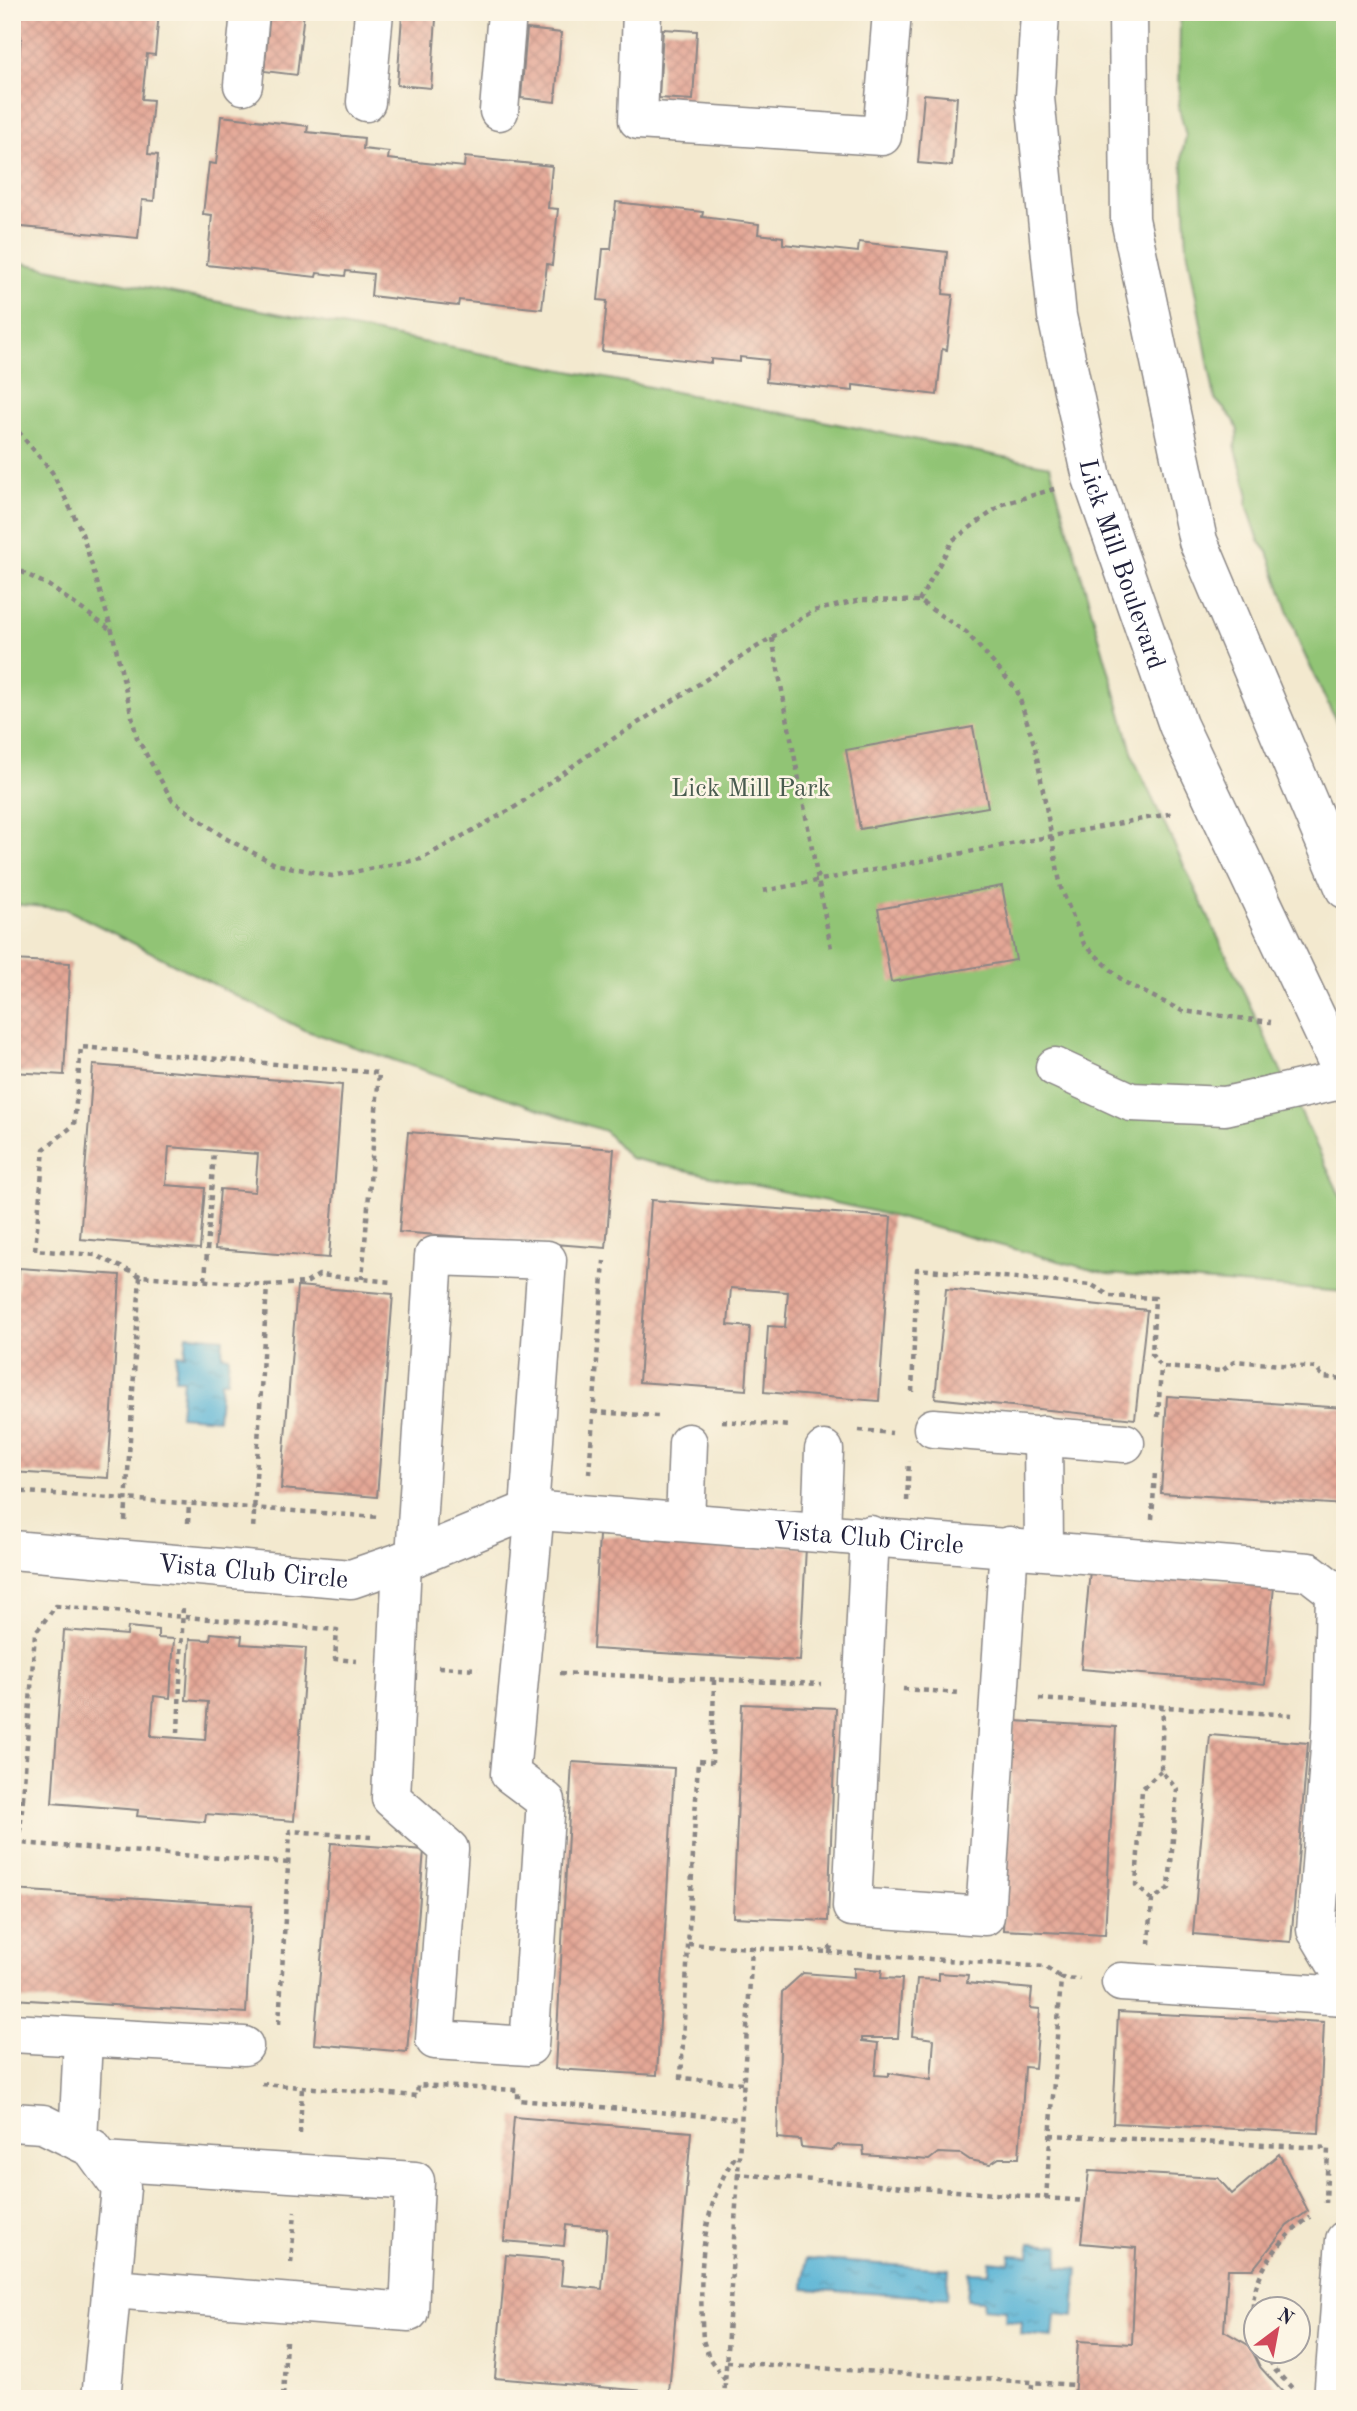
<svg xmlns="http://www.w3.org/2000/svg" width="1357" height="2411" viewBox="0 0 1357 2411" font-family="'Old Standard TT',serif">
<defs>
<pattern id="water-ripples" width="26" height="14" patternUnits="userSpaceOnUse" patternTransform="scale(1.75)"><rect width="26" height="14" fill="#59b4d6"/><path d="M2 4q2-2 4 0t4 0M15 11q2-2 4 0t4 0" fill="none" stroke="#4992af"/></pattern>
<pattern id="building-cross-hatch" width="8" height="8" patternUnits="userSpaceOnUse" patternTransform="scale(1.75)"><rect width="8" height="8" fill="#e4a796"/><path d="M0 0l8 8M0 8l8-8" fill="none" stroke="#c38f82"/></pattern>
</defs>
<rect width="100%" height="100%" fill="#fcf5e5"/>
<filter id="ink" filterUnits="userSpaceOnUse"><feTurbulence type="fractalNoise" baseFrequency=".0143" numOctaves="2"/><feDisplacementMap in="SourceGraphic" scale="14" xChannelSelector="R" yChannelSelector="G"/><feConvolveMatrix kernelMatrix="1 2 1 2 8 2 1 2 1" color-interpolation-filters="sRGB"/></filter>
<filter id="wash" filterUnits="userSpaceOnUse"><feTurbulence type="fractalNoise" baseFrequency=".00686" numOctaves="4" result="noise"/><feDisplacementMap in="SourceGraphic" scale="28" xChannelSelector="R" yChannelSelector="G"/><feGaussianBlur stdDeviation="1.57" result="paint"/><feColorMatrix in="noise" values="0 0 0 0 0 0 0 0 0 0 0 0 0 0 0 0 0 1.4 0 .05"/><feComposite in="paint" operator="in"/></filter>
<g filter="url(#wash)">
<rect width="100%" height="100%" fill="#f3e9cf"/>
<!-- park -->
<g fill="#91c475" stroke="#5a7358" stroke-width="2">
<path d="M 1180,12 L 1345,12 L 1345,740 L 1300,645 L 1268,552 L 1259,541 L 1247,505 L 1248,492 L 1235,446 L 1238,431 L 1234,420 L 1215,399 L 1187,248 L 1182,154 L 1186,136 L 1179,108 Z"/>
<path d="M 12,261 L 1050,466 L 1135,762 L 1345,1206 L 1345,1292 L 1107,1274 L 872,1211 L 630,1158 L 605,1131 L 304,1030 L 66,909 L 12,904 Z"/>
</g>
<!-- water -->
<g fill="url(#water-ripples)" stroke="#3e6b88" stroke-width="2">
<path d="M 187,1335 L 223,1338 L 222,1355 L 229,1356 L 227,1381 L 221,1381 L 218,1419 L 180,1416 L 183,1379 L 175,1379 L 177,1354 L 185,1355 Z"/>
<path d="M 1030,2243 L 1059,2245 L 1058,2267 L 1078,2269 L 1074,2316 L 1055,2314 L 1053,2337 L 1021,2334 L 1022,2322 L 1005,2320 L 1006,2310 L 983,2308 L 984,2301 L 967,2300 L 969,2272 L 989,2273 L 990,2261 L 1009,2263 L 1010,2255 L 1029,2256 Z"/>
<path d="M 806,2259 L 949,2269 L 947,2298 L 804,2289 Z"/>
</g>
<g id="blocks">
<!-- building -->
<g fill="url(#building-cross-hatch)">
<path d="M 18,12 L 159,12 L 155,55 L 147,54 L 142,99 L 153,100 L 148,154 L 158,155 L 154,201 L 142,200 L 138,238 L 12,226 L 12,134 L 21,36 L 16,35 Z"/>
<path d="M 270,12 L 304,12 L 297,75 L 264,71 Z"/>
<path d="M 402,16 L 436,19 L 431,88 L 397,85 Z"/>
<path d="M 527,29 L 561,33 L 555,102 L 521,98 Z"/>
<path d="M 663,29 L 697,31 L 693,100 L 659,98 Z"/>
<path d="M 924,94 L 957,97 L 952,166 L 918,163 Z"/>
<path d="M 221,116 L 308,126 L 307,132 L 364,138 L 363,149 L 389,152 L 388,159 L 464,167 L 465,157 L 552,166 L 548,208 L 558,209 L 552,265 L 547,264 L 542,309 L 459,300 L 458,306 L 371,296 L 373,274 L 346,271 L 345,276 L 317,273 L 316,277 L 207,265 L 212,215 L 203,214 L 209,163 L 216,164 Z"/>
<path d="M 616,202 L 703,212 L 702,217 L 759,224 L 758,234 L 783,237 L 783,244 L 858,252 L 859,242 L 947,252 L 943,294 L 953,295 L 947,350 L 942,349 L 937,395 L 853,385 L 853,391 L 766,382 L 768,360 L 740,357 L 740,362 L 711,359 L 711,363 L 602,351 L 607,301 L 598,300 L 603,249 L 611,249 Z"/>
<path d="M 973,727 L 988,807 L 860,829 L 846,750 Z"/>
<path d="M 1002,886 L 1016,960 L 891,982 L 878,909 Z"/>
<path d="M 12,960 L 70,963 L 64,1075 L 12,1072 Z"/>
<path d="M 93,1065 L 342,1085 L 329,1258 L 215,1249 L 220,1189 L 255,1192 L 258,1154 L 169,1147 L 166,1185 L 205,1188 L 200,1249 L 80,1239 Z"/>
<path d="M 408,1132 L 614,1149 L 606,1248 L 399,1232 Z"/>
<path d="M 651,1200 L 891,1217 L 879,1401 L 764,1392 L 768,1326 L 785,1327 L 788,1292 L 731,1288 L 728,1325 L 750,1327 L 746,1390 L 639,1382 Z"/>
<path d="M 19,1268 L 120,1275 L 108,1478 L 12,1472 L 12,1381 Z"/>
<path d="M 297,1286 L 393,1294 L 377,1497 L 281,1489 Z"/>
<path d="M 946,1289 L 1147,1310 L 1135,1419 L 935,1398 Z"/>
<path d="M 1167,1396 L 1345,1408 L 1345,1505 L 1161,1493 Z"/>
<path d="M 599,1535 L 806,1547 L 800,1661 L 593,1649 Z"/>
<path d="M 1090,1570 L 1274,1586 L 1265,1684 L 1081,1669 Z"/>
<path d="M 128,1627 L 158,1630 L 158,1638 L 174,1639 L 170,1698 L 154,1696 L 151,1736 L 205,1740 L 208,1702 L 186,1700 L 190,1639 L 210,1640 L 211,1633 L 242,1636 L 241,1644 L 306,1648 L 294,1821 L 206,1814 L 205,1822 L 137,1816 L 138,1810 L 52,1803 L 64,1630 L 127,1635 Z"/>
<path d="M 742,1704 L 836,1708 L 828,1921 L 733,1917 Z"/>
<path d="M 1014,1721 L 1116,1727 L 1105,1935 L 1003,1930 Z"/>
<path d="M 1210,1735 L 1308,1743 L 1291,1942 L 1193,1934 Z"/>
<path d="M 572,1762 L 674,1768 L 657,2075 L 555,2069 Z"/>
<path d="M 331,1843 L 424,1850 L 407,2052 L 314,2044 Z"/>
<path d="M 12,1890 L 252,1905 L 246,2013 L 12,1999 Z"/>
<path d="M 854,1968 L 882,1970 L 881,1978 L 902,1979 L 898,2038 L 862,2038 L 862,2041 L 878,2043 L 875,2075 L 889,2076 L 889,2073 L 931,2080 L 934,2039 L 912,2036 L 917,1979 L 939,1980 L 939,1973 L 968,1975 L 967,1983 L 1032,1989 L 1030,2008 L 1040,2009 L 1035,2068 L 1025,2067 L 1019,2158 L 999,2158 L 990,2164 L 970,2160 L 961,2154 L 938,2153 L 929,2160 L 864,2155 L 863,2146 L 838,2145 L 832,2150 L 801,2147 L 800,2140 L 777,2138 L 782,1992 L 803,1973 L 854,1977 Z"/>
<path d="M 1118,2012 L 1324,2022 L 1319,2133 L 1113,2123 Z"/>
<path d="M 514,2117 L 691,2132 L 669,2393 L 495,2378 L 506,2255 L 563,2260 L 561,2285 L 602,2289 L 607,2229 L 566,2225 L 564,2246 L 504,2241 Z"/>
<path d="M 1279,2154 L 1308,2211 L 1287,2226 L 1253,2269 L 1228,2269 L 1224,2331 L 1250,2346 L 1260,2367 L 1289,2399 L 1074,2399 L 1078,2341 L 1132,2344 L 1136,2248 L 1081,2243 L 1089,2171 L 1218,2178 L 1232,2194 Z"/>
<path d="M 12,2206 L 16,2206 L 14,2237 L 12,2237 Z"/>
</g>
</g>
</g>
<g filter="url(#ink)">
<use href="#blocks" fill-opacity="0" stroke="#8a8685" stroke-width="2"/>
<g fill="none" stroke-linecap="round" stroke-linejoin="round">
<!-- minor casing -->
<g stroke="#8a8685" stroke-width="41">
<g id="minor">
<path d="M 642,12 L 638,120 L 882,136 L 892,12"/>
<path d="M 243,85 L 250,12"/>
<path d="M 366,102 L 374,12"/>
<path d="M 499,111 L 507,12"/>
<path d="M 1055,1067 L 1131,1102 L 1225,1106 L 1345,1079"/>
<path d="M 933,1428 L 1125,1443"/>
<path d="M 1043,1435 L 1044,1549"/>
<path d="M 685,1521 L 688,1443"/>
<path d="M 821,1532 L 824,1450"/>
<path d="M 870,1535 L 852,1907 L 985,1916 L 1009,1546"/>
<path id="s1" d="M 12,1550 L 351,1579 L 415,1557 L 529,1510 L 1309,1572 L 1335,1592 L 1332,1722 L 1316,1930 L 1345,1979"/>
<path d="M 415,1557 L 434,1256 L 547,1260 L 529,1510"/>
<path d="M 402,1561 L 391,1798 L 449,1849 L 435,2040 L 529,2046 L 546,1801 L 510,1774 L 535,1510"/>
<path d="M 1121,1982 L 1345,1996"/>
<path d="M 12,2033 L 244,2046"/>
<path d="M 12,2122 L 43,2124 L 92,2148 L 121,2188 L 101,2399"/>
<path d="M 78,2141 L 83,2039"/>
<path d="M 102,2161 L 415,2181 L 409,2312 L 112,2289"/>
<path d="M 1333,2399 L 1345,2240"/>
</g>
</g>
<!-- major casing -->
<g stroke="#8a8685" stroke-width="41">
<g id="major">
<path id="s2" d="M 1040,12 L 1035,98 L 1057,316 L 1092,478 L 1178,725 L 1345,1078"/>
<path d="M 1128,12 L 1130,219 L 1198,541 L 1345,889"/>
</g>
</g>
<!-- path -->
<g stroke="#8a8685" stroke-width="4.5" stroke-dasharray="5 5" stroke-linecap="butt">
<path d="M 12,424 L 52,472 L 81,530 L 112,631 L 137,738 L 172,800 L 225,838 L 275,864 L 332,876 L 421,859 L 515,807 L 591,753 L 813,611 L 861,600 L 919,601 L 966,632 L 1017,690 L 1035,747 L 1061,888 L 1084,944 L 1124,982 L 1182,1011 L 1271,1022"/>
<path d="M 12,567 L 48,585 L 111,630"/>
<path d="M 919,601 L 953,540 L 1003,504 L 1054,489"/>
<path d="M 772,638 L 831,948"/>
<path d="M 763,891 L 1174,813"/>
<path d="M 140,1276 L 95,1255 L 35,1250 L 44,1149 L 74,1125 L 81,1047 L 379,1073 L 362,1279"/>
<path d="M 205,1280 L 214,1151"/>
<path d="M 267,1285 L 306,1283 L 319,1275 L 393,1282"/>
<path d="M 912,1392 L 917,1269 L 1092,1285 L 1110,1296 L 1155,1298 L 1152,1355 L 1161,1367 L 1222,1371 L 1235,1361 L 1316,1368 L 1323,1377 L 1345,1379"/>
<path d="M 593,1412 L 658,1416"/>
<path d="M 1158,1417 L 1161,1367"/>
<path d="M 722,1421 L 791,1426"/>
<path d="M 859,1430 L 892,1433"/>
<path d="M 589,1474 L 604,1261"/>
<path d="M 12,1491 L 378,1517"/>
<path d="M 907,1501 L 909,1461"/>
<path d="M 1152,1519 L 1155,1472"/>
<path d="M 125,1521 L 140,1276 L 267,1285 L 253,1530"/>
<path d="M 188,1523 L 189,1503"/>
<path d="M 438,1667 L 478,1669"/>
<path d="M 560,1673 L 821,1684"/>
<path d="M 714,1680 L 712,1762 L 698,1761 L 681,2078 L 742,2083"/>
<path d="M 903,1689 L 960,1693"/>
<path d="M 1039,1699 L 1292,1715"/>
<path d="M 178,1733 L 183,1605"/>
<path d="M 12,1797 L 23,1798 L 35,1633 L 56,1606 L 337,1630 L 335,1659 L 356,1661"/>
<path d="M 23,1798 L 19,1843 L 289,1863"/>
<path d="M 1152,1900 L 1136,1885 L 1142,1789 L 1161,1771"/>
<path d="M 688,1944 L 752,1948"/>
<path d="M 1149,1944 L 1152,1900 L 1169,1888 L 1177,1789 L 1161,1771 L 1163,1708"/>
<path d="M 828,1952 L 1046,1967 L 1061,1978"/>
<path d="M 279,2024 L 290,1831 L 371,1837"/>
<path d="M 262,2084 L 417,2096 L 418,2085 L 518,2090 L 518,2100 L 740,2119"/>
<path d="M 300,2134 L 302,2087"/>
<path d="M 1050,2135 L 1328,2148 L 1326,2203"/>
<path d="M 736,2174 L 1085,2201"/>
<path d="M 1046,2199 L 1061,1978 L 1080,1979"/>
<path d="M 291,2263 L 295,2212"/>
<path d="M 1256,2328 C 1242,2286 1277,2240 1310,2217"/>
<path d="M 286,2341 L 283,2398 L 296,2399"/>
<path d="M 1265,2352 L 1275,2370 L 1293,2389"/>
<path d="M 727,2362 L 1075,2385"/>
<path d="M 725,2380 L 709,2358 L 703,2340 C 699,2277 699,2207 737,2154"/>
<path d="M 724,2399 L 752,1948 L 828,1952 L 833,1943"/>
<path d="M 1031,2399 L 1032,2384"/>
</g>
<!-- minor -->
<use href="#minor" stroke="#fff" stroke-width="38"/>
<!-- major -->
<use href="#major" stroke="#fff" stroke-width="38"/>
</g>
</g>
<g text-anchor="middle" stroke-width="5" stroke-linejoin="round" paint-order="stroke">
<!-- street labels -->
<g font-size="26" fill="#22223b" stroke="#fcf5e5">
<text dy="9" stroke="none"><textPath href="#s2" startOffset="562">Lick Mill Boulevard</textPath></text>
<text dy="9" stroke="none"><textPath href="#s1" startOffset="872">Vista Club Circle</textPath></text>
<text dy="9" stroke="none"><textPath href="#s1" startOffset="242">Vista Club Circle</textPath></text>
</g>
<!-- park labels -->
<g font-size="26" fill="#495b4f" stroke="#fcf5e5">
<text x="751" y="796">Lick Mill Park</text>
</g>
</g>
<!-- margin -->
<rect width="1357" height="2411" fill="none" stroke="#fcf5e5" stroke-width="42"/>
<!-- north arrow -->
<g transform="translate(1277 2330) rotate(32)"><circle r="33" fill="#fcf5e5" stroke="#a5a1a1" stroke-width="2"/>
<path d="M0-5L12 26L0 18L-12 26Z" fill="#d1495b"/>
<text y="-10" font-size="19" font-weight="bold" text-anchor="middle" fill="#22223b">N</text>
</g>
</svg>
